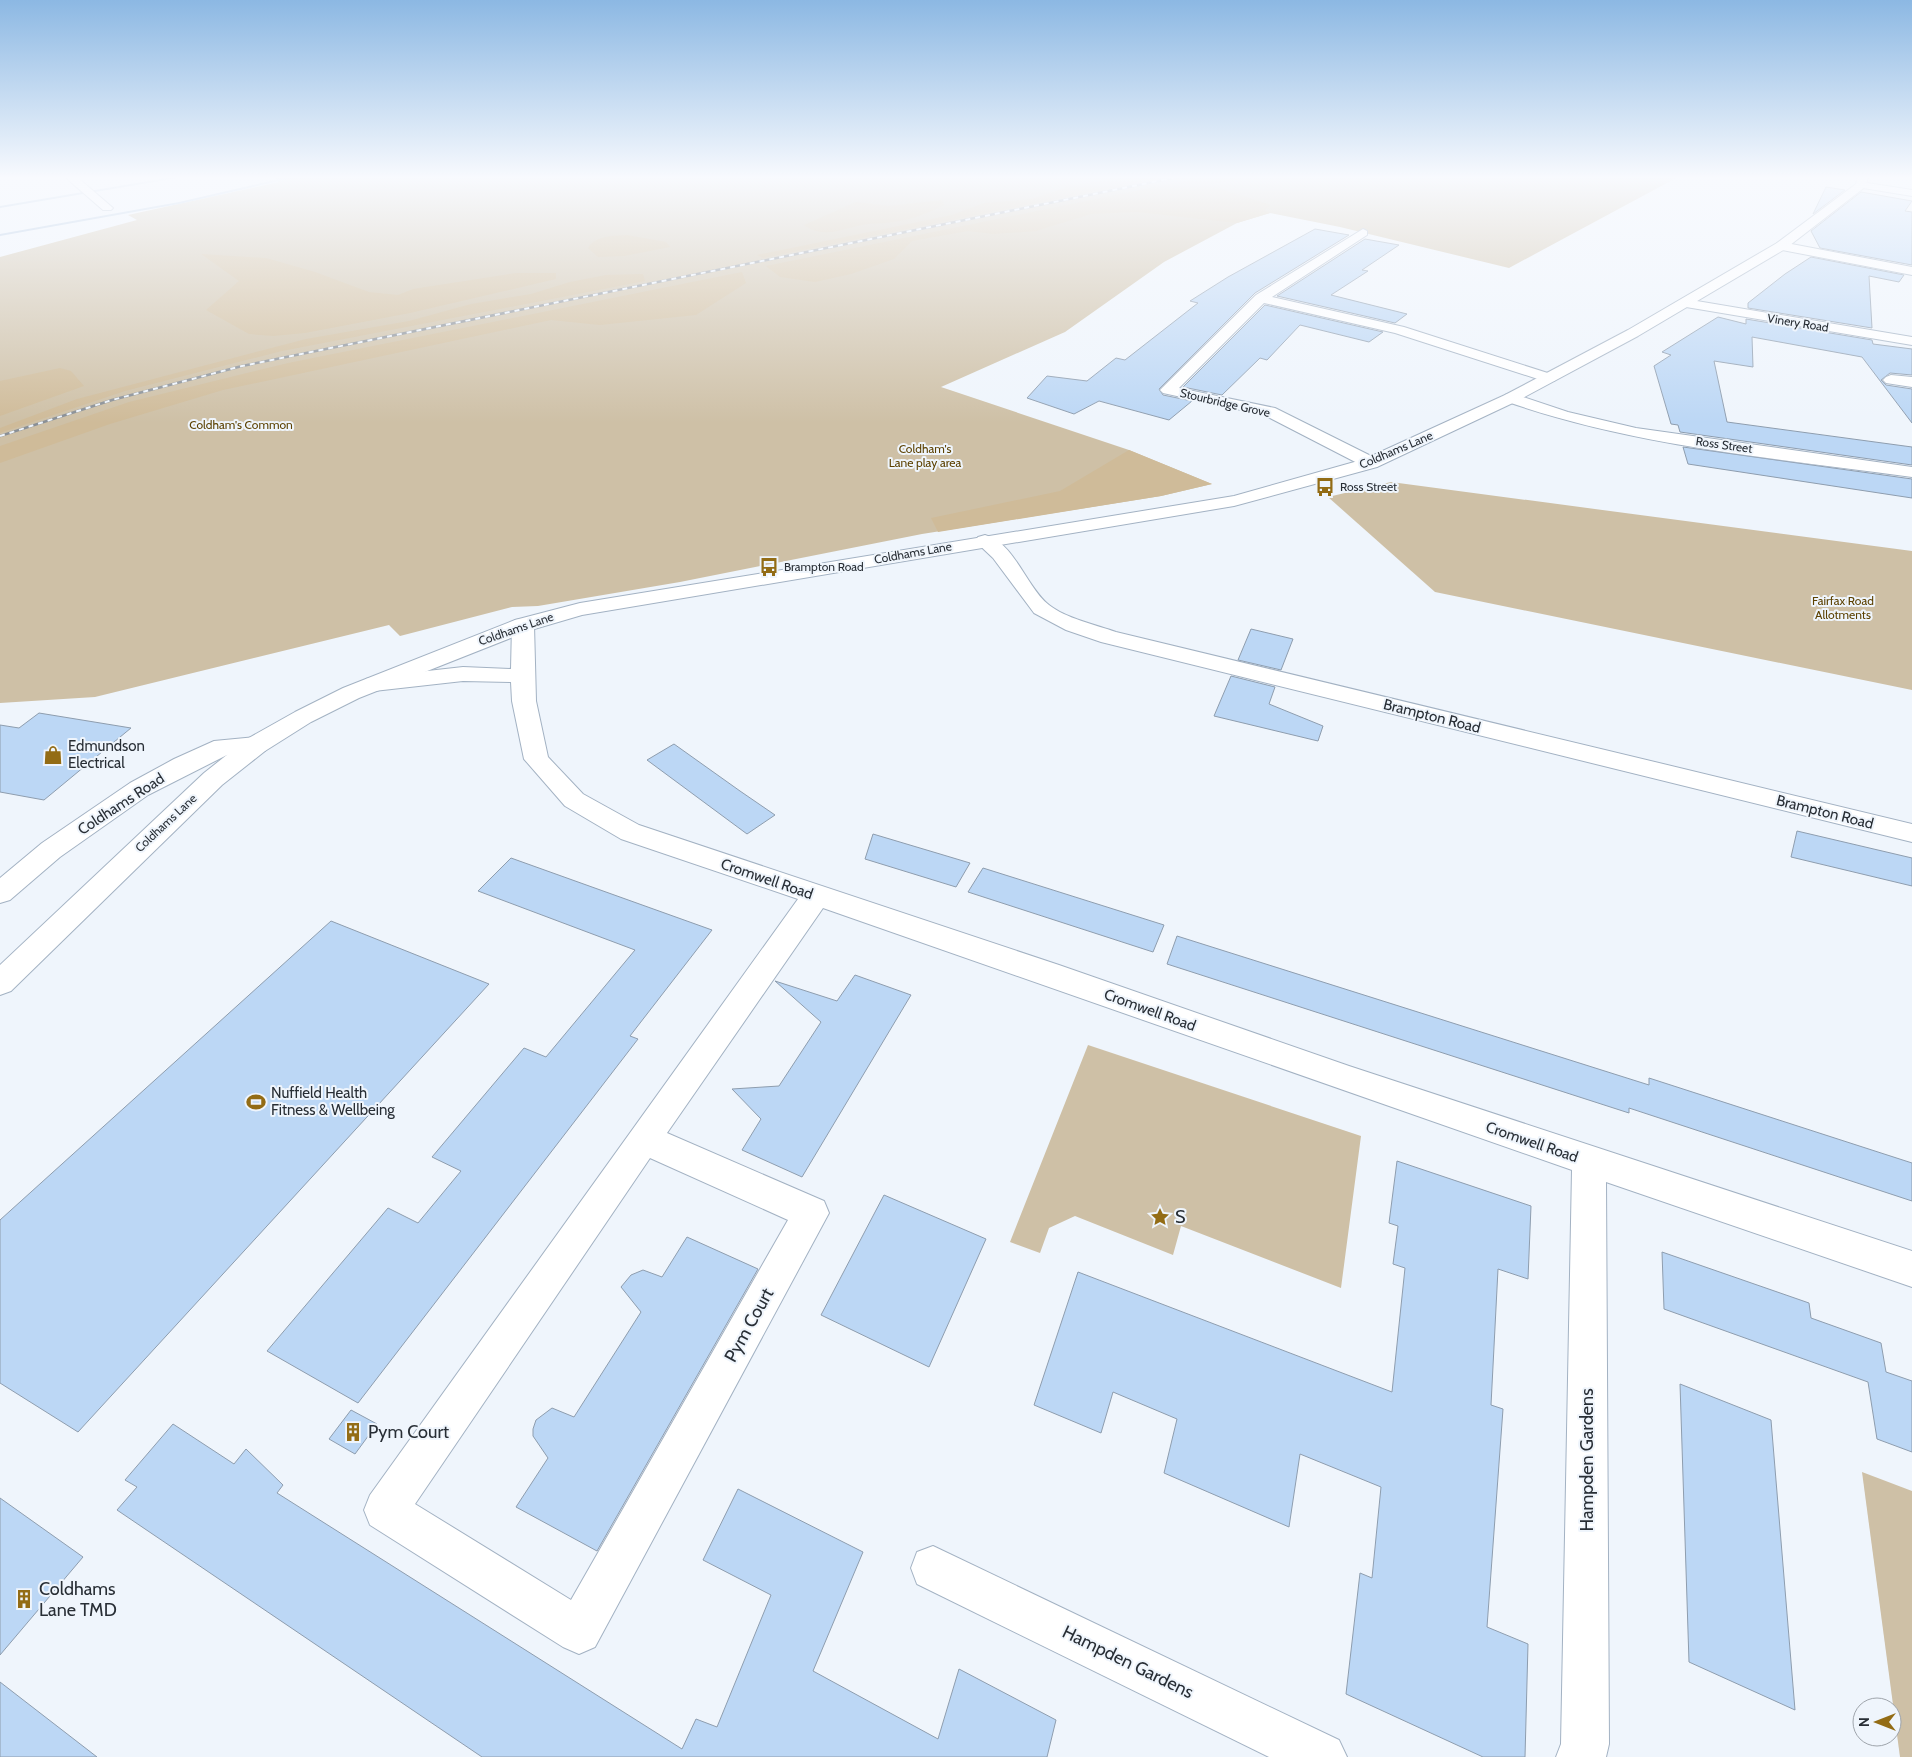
<svg xmlns="http://www.w3.org/2000/svg" width="1912" height="1757" viewBox="0 0 1912 1757" font-family="Cabin,sans-serif">
<rect width="100%" height="100%" fill="#eff5fc"/>
<!-- green -->
<g fill="#cec0a6">
<path d="M 274,177 L 1678,177 L 1509,268 L 1340,227 L 1270,213 L 1237,223 L 1164,262 L 1065,332 L 941,387 L 1129,450 L 1212,484 L 1161,496 L 922,534 L 680,582 L 538,606 L 512,607 L 400,636 L 389,625 L 95,697 L 0,703 L 0,257 L 137,220 L 128,215 L 279,182 Z"/>
<path d="M 1391,482 L 1912,551 L 1912,690 L 1435,592 L 1328,497 Z"/>
<path d="M 1088,1045 L 1361,1136 L 1341,1288 L 1181,1226 L 1173,1255 L 1075,1216 L 1049,1228 L 1040,1253 L 1010,1242 Z"/>
<path d="M 1862,1472 L 1912,1491 L 1912,1757 L 1900,1757 Z"/>
</g>
<!-- forest -->
<g fill="#cfbb99">
<path d="M 1125,177 L 1165,177 L 763,258 L 757,255 L 952,215 L 984,203 L 1032,199 L 1070,186 Z"/>
<path d="M 1204,177 L 1243,178 L 1209,185 L 1271,205 L 1264,210 L 1270,213 L 1237,223 L 1137,212 L 1091,214 L 1036,231 L 993,234 L 968,231 L 912,241 L 894,259 L 851,274 L 815,282 L 780,277 L 766,266 Z"/>
<path d="M 942,200 L 944,205 C 925,215 907,221 885,223 C 878,224 870,223 862,225 C 843,229 822,239 804,225 L 856,202 L 889,206 Z"/>
<path d="M 627,235 L 666,242 L 670,247 L 624,256 L 598,257 L 588,248 C 596,235 613,236 627,235 Z"/>
<path d="M 201,254 L 266,258 L 315,272 L 369,292 L 398,295 L 413,289 L 516,273 L 556,273 L 556,279 L 410,313 L 305,333 L 273,336 L 249,334 L 206,310 L 239,281 Z"/>
<path d="M 742,272 L 746,283 L 696,315 L 600,325 L 551,320 L 223,390 L 110,424 L 0,463 L 0,446 L 129,402 L 288,363 Z"/>
<path d="M 643,274 L 645,281 L 282,351 L 125,391 L 0,433 L 0,428 L 77,399 L 306,339 L 409,321 L 471,304 L 531,294 L 570,282 L 606,275 Z"/>
<path d="M 60,368 L 71,371 L 84,386 L 0,416 L 0,381 Z"/>
<path d="M 1129,450 L 1212,484 L 1161,496 L 938,532 L 931,518 L 1060,491 Z"/>
</g>
<g fill="none" stroke-linecap="round" stroke-linejoin="round">
<!-- stream -->
<g fill="#a3bedb" fill-rule="evenodd">
<path d="M 172,177 L 184,177 L 0,208 L 0,206 Z"/>
<path d="M 287,177 L 297,177 L 179,204 L 0,236 L 0,234 L 179,202 Z"/>
</g>
</g>
<!-- building -->
<g fill="#bcd7f5" stroke="#8e9dae">
<path d="M 1826,187 L 1845,190 L 1813,214 Z"/>
<path d="M 1861,192 L 1912,201 L 1905,211 L 1912,212 L 1912,265 L 1820,248 L 1811,231 Z"/>
<path d="M 1315,229 L 1349,235 L 1255,293 L 1159,389 L 1163,395 L 1192,401 L 1169,420 L 1099,401 L 1074,414 L 1027,398 L 1047,376 L 1087,381 L 1116,358 L 1125,360 L 1198,303 L 1190,301 L 1228,277 Z"/>
<path d="M 1365,239 L 1399,245 L 1362,270 L 1368,271 L 1331,295 L 1407,314 L 1395,323 L 1277,296 Z"/>
<path d="M 1811,257 L 1904,275 L 1899,282 L 1869,276 L 1872,328 L 1748,308 L 1748,303 L 1785,274 Z"/>
<path d="M 1265,305 L 1383,332 L 1369,342 L 1300,325 L 1267,360 L 1260,358 L 1222,395 L 1183,387 Z"/>
<path d="M 1718,317 L 1746,324 L 1746,319 L 1872,340 L 1873,344 L 1912,349 L 1912,375 L 1890,373 L 1881,380 L 1886,385 L 1912,389 L 1912,423 L 1862,357 L 1752,337 L 1753,367 L 1714,361 L 1727,422 L 1912,447 L 1912,465 L 1680,432 L 1678,425 L 1671,424 L 1654,366 L 1671,355 L 1662,352 Z"/>
<path d="M 1683,447 L 1912,479 L 1912,498 L 1688,464 Z"/>
<path d="M 1251,629 L 1293,639 L 1281,670 L 1238,660 Z"/>
<path d="M 1231,676 L 1275,687 L 1269,704 L 1323,726 L 1318,741 L 1214,716 Z"/>
<path d="M 39,713 L 131,728 L 44,800 L 0,792 L 0,725 L 19,728 Z"/>
<path d="M 674,744 L 740,791 L 775,815 L 747,834 L 647,760 Z"/>
<path d="M 1797,831 L 1912,858 L 1912,886 L 1791,857 Z"/>
<path d="M 873,834 L 940,854 L 970,863 L 956,887 L 865,859 Z"/>
<path d="M 511,858 L 712,930 L 630,1036 L 638,1039 L 358,1403 L 267,1351 L 388,1208 L 418,1223 L 461,1171 L 432,1157 L 524,1048 L 546,1057 L 635,950 L 478,891 Z"/>
<path d="M 983,868 L 1164,925 L 1153,952 L 968,892 Z"/>
<path d="M 331,921 L 489,984 L 78,1432 L 0,1383 L 0,1220 Z"/>
<path d="M 1177,936 L 1649,1085 L 1649,1078 L 1912,1163 L 1912,1201 L 1629,1108 L 1629,1113 L 1167,964 Z"/>
<path d="M 855,975 L 911,995 L 802,1177 L 742,1150 L 761,1119 L 732,1089 L 779,1086 L 821,1022 L 775,981 L 837,1001 Z"/>
<path d="M 1397,1161 L 1531,1206 L 1528,1279 L 1498,1269 L 1491,1405 L 1503,1409 L 1487,1627 L 1528,1644 L 1525,1757 L 1483,1757 L 1346,1694 L 1360,1573 L 1372,1578 L 1381,1487 L 1300,1454 L 1289,1527 L 1164,1473 L 1177,1419 L 1113,1392 L 1101,1433 L 1034,1405 L 1078,1272 L 1392,1392 L 1405,1268 L 1393,1264 L 1398,1226 L 1389,1223 Z"/>
<path d="M 884,1195 L 986,1239 L 929,1367 L 821,1315 Z"/>
<path d="M 687,1237 L 758,1269 L 597,1551 L 516,1507 L 548,1458 L 533,1436 L 533,1429 L 536,1420 L 552,1408 L 574,1417 L 641,1312 L 621,1287 L 631,1275 L 643,1270 L 662,1277 Z"/>
<path d="M 1662,1252 L 1809,1303 L 1811,1318 L 1881,1343 L 1886,1372 L 1912,1381 L 1912,1452 L 1877,1439 L 1868,1382 L 1664,1309 Z"/>
<path d="M 1680,1384 L 1771,1420 L 1795,1710 L 1689,1662 Z"/>
<path d="M 351,1410 L 377,1424 L 355,1454 L 329,1439 Z"/>
<path d="M 173,1424 L 234,1464 L 246,1449 L 283,1485 L 277,1493 L 682,1749 L 696,1719 L 717,1727 L 771,1595 L 703,1560 L 738,1489 L 863,1552 L 813,1671 L 938,1739 L 959,1669 L 1056,1720 L 1047,1757 L 482,1757 L 117,1510 L 137,1487 L 125,1480 Z"/>
<path d="M 0,1498 L 83,1557 L 0,1655 Z"/>
<path d="M 0,1682 L 97,1757 L 0,1757 Z"/>
</g>
<g fill="none" stroke-linecap="round" stroke-linejoin="round">
<!-- minor casing -->
<g stroke="#a3b2c3" stroke-width="2">
<g id="minor">
<path d="M 65,177 L 77,177 L 113,208 L 111,210 L 103,210 Z"/>
<path d="M 1861,182 L 1912,190 L 1912,196 L 1857,187 L 1857,183 Z"/>
<path d="M 1363,229 L 1367,231 L 1367,235 L 1272,297 L 1404,327 L 1554,375 L 1557,378 L 1554,381 L 1544,381 L 1395,333 L 1264,303 L 1179,388 L 1275,408 L 1377,459 L 1380,463 L 1377,467 L 1365,467 L 1264,415 L 1163,393 L 1160,390 L 1163,387 L 1256,295 Z"/>
<path d="M 1781,242 L 1912,267 L 1912,275 L 1777,249 L 1775,246 L 1777,243 Z"/>
<path d="M 1685,299 L 1912,337 L 1912,345 L 1680,306 L 1678,303 Z"/>
<path d="M 1891,375 L 1912,377 L 1912,387 L 1886,383 L 1883,380 L 1886,377 Z"/>
<path d="M 1511,393 L 1568,412 L 1636,428 L 1912,467 L 1912,477 C 1776,458 1636,447 1505,401 L 1503,398 L 1505,395 Z"/>
<path d="M 985,535 C 1015,543 1026,587 1049,605 C 1065,618 1096,625 1116,632 L 1912,824 L 1912,842 L 1101,642 L 1066,630 L 1034,613 L 993,558 L 975,541 L 978,537 Z"/>
<path d="M 523,619 L 531,620 L 534,625 L 536,701 L 548,757 L 583,794 L 639,825 L 1059,965 L 1349,1066 L 1912,1251 L 1912,1287 L 1606,1182 L 1609,1744 L 1606,1757 L 1556,1757 L 1561,1744 L 1572,1170 L 823,908 L 667,1133 L 824,1201 L 829,1213 L 595,1647 L 579,1654 L 563,1647 L 370,1525 L 364,1510 L 370,1495 L 798,899 L 621,839 L 565,806 L 524,759 L 512,701 L 511,682 L 463,681 L 374,691 L 366,689 L 363,684 L 366,679 L 374,677 L 463,667 L 511,669 L 512,625 L 515,620 ZM 650,1158 L 788,1220 L 571,1600 L 415,1504 Z"/>
<path d="M 256,737 L 265,739 L 268,745 L 265,751 L 227,755 L 148,795 L 60,857 L 10,900 L 0,903 L 0,878 L 42,843 L 130,783 L 174,759 L 214,741 Z"/>
<path d="M 933,1546 L 1339,1740 L 1347,1757 L 1269,1757 L 917,1584 L 911,1568 L 917,1552 Z"/>
</g>
</g>
<!-- tertiary casing -->
<g stroke="#a3b2c3" stroke-width="2">
<path id="tertiary" d="M 1858,177 L 1868,177 L 1865,187 L 1785,249 L 1638,336 L 1517,401 L 1377,467 L 1234,506 L 582,615 L 531,630 L 359,698 L 311,722 L 265,751 L 222,785 L 11,991 L 0,995 L 0,965 L 204,773 L 247,739 L 295,712 L 343,688 L 515,620 L 580,603 L 1234,496 L 1365,459 L 1505,395 L 1628,330 L 1777,243 L 1848,190 L 1856,184 Z"/>
</g>
<!-- minor -->
<use href="#minor" fill="#fff" fill-rule="evenodd"/>
<!-- tertiary -->
<use href="#tertiary" fill="#fff" fill-rule="evenodd"/>
<!-- rail casing -->
<g stroke="#898f96" stroke-width="2.5">
<path id="rail" d="M 0,436 L 112,400 L 242,366 L 1178,177"/>
</g>
<!-- rail -->
<use href="#rail" stroke="#eff5fc" stroke-width="2" stroke-dasharray="5" stroke-linecap="butt"/>
</g>
<!-- sky -->
<linearGradient id="sky" x2="0" y2="1"><stop stop-color="#8cb8e3"/><stop offset="0.42" stop-color="#f8fafe"/><stop offset="1" stop-color="#f8fafe" stop-opacity="0"/></linearGradient>
<rect width="1912" height="423" fill="url(#sky)"/>
<!-- icons -->
<defs>
<g id="bus-bare" transform="scale(1.5)"><path d="M-5-6H5V4H4V6H2V4H-2V6H-4V4H-5ZM-3.5-4V0h7V-4ZM-3.5 1.2v1.5H-2V1.2ZM2 1.2v1.5H3.5V1.2Z" fill="#936c15" stroke="#eff5fc" stroke-width="2.5" paint-order="stroke"/></g>
<g id="shop-bare" transform="scale(1.5)"><path d="M-5-2.5h2.3a2.7 3.5 0 0 1 5.4 0H5L5.5 6h-11ZM-1.5-2.5h3a1.5 2.3 0 0 0-3 0Z" fill="#936c15" stroke="#eff5fc" stroke-width="2.5" paint-order="stroke"/></g>
<g id="stadium-bare" transform="scale(1.5)"><path d="M0-5a6.5 5 0 1 0 0 10a6.5 5 0 1 0 0-10ZM-3.5-1.8h7v3.6h-7Z" fill="#936c15" stroke="#eff5fc" stroke-width="2.5" paint-order="stroke"/></g>
<g id="sight-bare" transform="scale(1.5)"><path d="M0-6L1.8-2.2L6-1.7L2.9 1.2L3.7 5.4L0 3.3L-3.7 5.4L-2.9 1.2L-6-1.7L-1.8-2.2Z" fill="#936c15" stroke="#eff5fc" stroke-width="2.5" paint-order="stroke"/></g>
<g id="building-bare" transform="scale(1.5)"><path d="M-4-6H4V6H1V3H-1V6H-4ZM-2.5-4.3h1.7v1.8h-1.7ZM.8-4.3h1.7v1.8H.8ZM-2.5-1h1.7V.8h-1.7ZM.8-1h1.7V.8H.8Z" fill="#936c15" stroke="#eff5fc" stroke-width="2.5" paint-order="stroke"/></g>
</defs>
<g fill-rule="evenodd">
<use href="#bus-bare" x="1325" y="487"/>
<use href="#bus-bare" x="769" y="567"/>
<use href="#shop-bare" x="53" y="755"/>
<use href="#stadium-bare" x="256" y="1102"/>
<use href="#sight-bare" x="1160" y="1217"/>
<use href="#building-bare" x="353" y="1432"/>
<use href="#building-bare" x="24" y="1599"/>
</g>
<g text-anchor="middle" stroke-width="4" stroke-linejoin="round" paint-order="stroke">
<!-- far-street labels -->
<g font-size="12" fill="#282e35" stroke="#eff5fc">
<text transform="translate(1798 323) rotate(9)" y="4">Vinery Road</text>
<text transform="translate(1225 403) rotate(13)" y="4">Stourbridge Grove</text>
<text transform="translate(1724 445) rotate(8)" y="4">Ross Street</text>
<text transform="translate(1396 450) rotate(-23)" y="4">Coldhams Lane</text>
<text transform="translate(913 553) rotate(-10)" y="4">Coldhams Lane</text>
<text transform="translate(516 629) rotate(-19)" y="4">Coldhams Lane</text>
<text transform="translate(166 823) rotate(-43)" y="4">Coldhams Lane</text>
</g>
<!-- far-park labels -->
<g font-size="12" fill="#5c4101" stroke="#eff5fc">
<text x="241" y="429">Coldham's Common</text>
<text x="925" y="453">Coldham's<tspan x="925" dy="14">Lane play area</tspan></text>
<text x="1843" y="605">Fairfax Road<tspan x="1843" dy="14">Allotments</tspan></text>
</g>
<!-- far-poi labels -->
<g font-size="12" fill="#282e35" stroke="#eff5fc" text-anchor="start">
<text x="1340" y="491">Ross Street</text>
<text x="784" y="571">Brampton Road</text>
</g>
<!-- street labels -->
<g font-size="15" fill="#282e35" stroke="#eff5fc">
<text transform="translate(1432 716) rotate(14)" y="5">Brampton Road</text>
<text transform="translate(121 804) rotate(-33)" y="5">Coldhams Road</text>
<text transform="translate(1825 812) rotate(14)" y="5">Brampton Road</text>
<text transform="translate(767 879) rotate(19)" y="5">Cromwell Road</text>
<text transform="translate(1150 1010) rotate(20)" y="5">Cromwell Road</text>
<text transform="translate(1532 1142) rotate(19)" y="5">Cromwell Road</text>
</g>
<!-- poi labels -->
<g font-size="15" fill="#282e35" stroke="#eff5fc" text-anchor="start">
<text x="68" y="751">Edmundson<tspan x="68" dy="17">Electrical</tspan></text>
<text x="271" y="1098">Nuffield Health<tspan x="271" dy="17">Fitness &amp; Wellbeing</tspan></text>
</g>
<!-- near-poi labels -->
<g font-size="18" fill="#282e35" stroke="#eff5fc" text-anchor="start">
<text x="1175" y="1223">S</text>
<text x="368" y="1438">Pym Court</text>
<text x="39" y="1595">Coldhams<tspan x="39" dy="21">Lane TMD</tspan></text>
</g>
<!-- near-street labels -->
<g font-size="18" fill="#282e35" stroke="#eff5fc">
<text transform="translate(749 1325) rotate(-61)" y="6">Pym Court</text>
<text transform="translate(1587 1460) rotate(-90)" y="6">Hampden Gardens</text>
<text transform="translate(1128 1662) rotate(26)" y="6">Hampden Gardens</text>
</g>
</g>
<!-- north arrow -->
<g transform="translate(1877 1722) rotate(270)"><circle r="24" fill="#eff5fc" stroke="#9fa5ac"/>
<path d="M0-4L9 19L0 12L-9 19Z" fill="#936c15"/>
<text y="-8" font-size="14" font-weight="bold" text-anchor="middle" fill="#282e35">N</text>
</g>
</svg>
